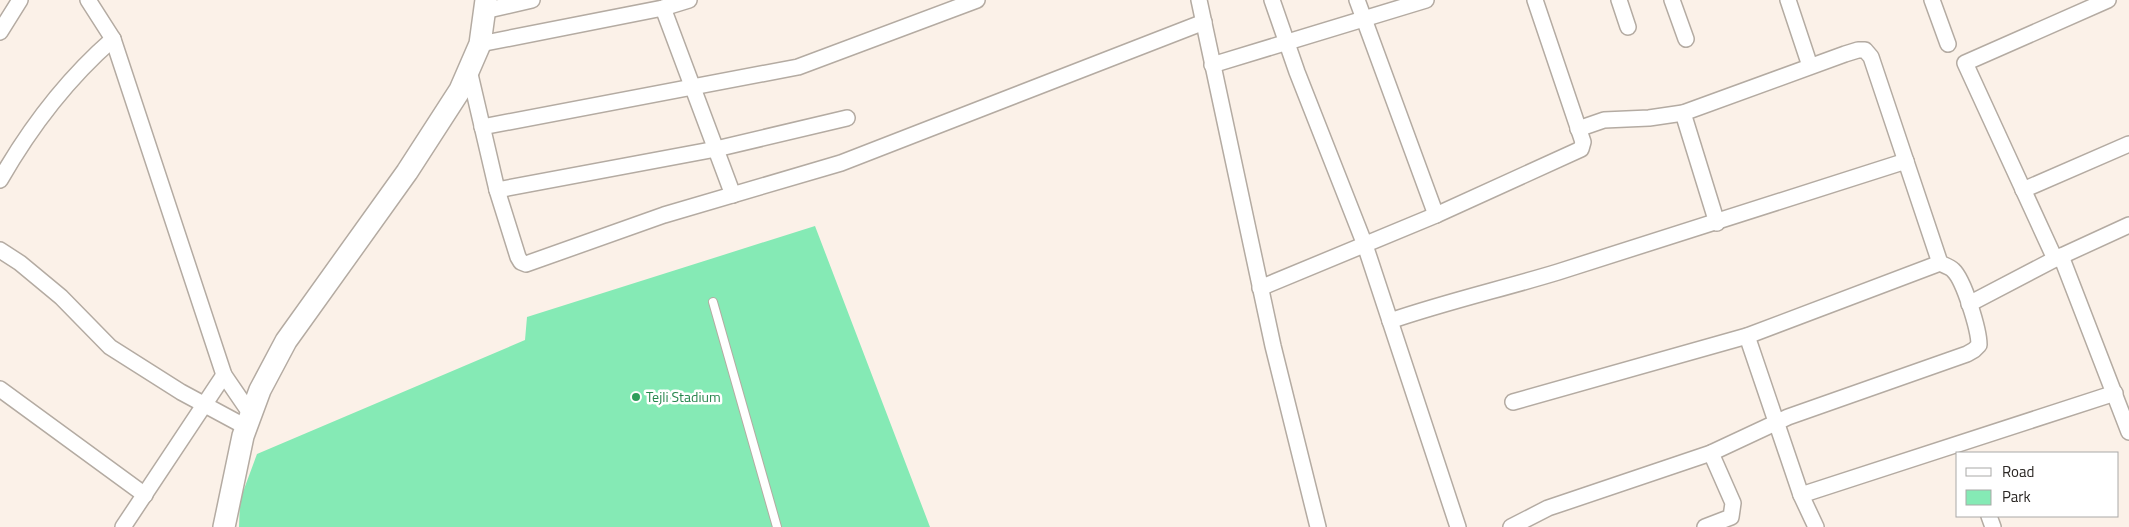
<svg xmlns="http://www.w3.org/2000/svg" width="2129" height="527" viewBox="0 0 2129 527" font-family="'Titillium Web',sans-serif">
<rect width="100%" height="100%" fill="#fbf1e8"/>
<!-- green -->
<path fill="#85eab5" d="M 815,226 L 930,527 L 239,527 L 240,500 L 257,454 L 525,340 L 527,317 Z"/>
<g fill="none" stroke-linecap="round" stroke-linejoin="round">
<!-- lane casing -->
<g stroke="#b4aba2" stroke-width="10">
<path id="lane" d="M 713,302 L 777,527"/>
</g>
<!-- street casing -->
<g stroke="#b4aba2" stroke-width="18">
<g id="street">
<path d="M 88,0 L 113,39 L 224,375 L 250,413"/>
<path d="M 1199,0 L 1273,346 L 1318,527"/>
<path d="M 1272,0 L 1297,72 L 1365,245 L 1458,527"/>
<path d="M 1357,0 L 1436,215"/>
<path d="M 1619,0 L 1628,27"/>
<path d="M 1672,0 L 1686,39"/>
<path d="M 1788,0 L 1810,66"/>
<path d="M 1932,0 L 1948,44"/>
<path d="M 663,8 L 733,195"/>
<path d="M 484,11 L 532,0"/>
<path d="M 0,32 L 20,0"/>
<path d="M 480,44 L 663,8 L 689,0"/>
<path d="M 1212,65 L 1426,0"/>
<path d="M 469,70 L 497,190 L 518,257 L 521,262 L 526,264 L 664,215 L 841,163 L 1204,22"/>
<path d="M 1683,113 L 1717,223"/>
<path d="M 482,127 L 798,67 L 977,0"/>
<path d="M 0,180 C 31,126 67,79 113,39"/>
<path d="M 497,190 L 716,149 L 847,118"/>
<path d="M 2023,190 L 2129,144"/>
<path d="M 0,250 L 20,263 L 61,297 L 110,347 L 181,392 L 246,427"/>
<path d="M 2061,256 L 2129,432"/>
<path d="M 2055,259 L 1965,63 L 2108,0"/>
<path d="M 1260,288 L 1436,215 L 1581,149 L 1583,142 L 1535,0"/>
<path d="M 1969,304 L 2055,259 L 2129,225"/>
<path d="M 1390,321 C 1445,302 1502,289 1558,272 C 1674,236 1790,199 1906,161"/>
<path d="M 1747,336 L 1801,495 L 1816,527"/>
<path d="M 0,389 L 145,495"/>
<path d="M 1513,402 L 1747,336 L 1940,263"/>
<path d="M 1801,495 L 2115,393"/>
<path d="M 1989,516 L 1993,527"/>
<path d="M 123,527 L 224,375"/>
<path d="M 1511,527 L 1548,508 L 1711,453 L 1788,417 L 1967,354 L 1974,350 L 1979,345 C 1979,330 1964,280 1953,270 C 1950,267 1944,265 1940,263 L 1871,57 L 1865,50 L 1858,50 L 1845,54 L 1683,113 L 1649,118 L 1604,120 L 1578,129"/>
<path d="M 1705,527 L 1731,517 L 1733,503 L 1711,453"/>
</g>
</g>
<!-- secondary casing -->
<g stroke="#b4aba2" stroke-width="24">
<path id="secondary" d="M 224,527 L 243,436 L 260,390 L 286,341 L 407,172 L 460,90 L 480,44 L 486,0"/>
</g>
<!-- lane -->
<use href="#lane" stroke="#fff" stroke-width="8"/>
<!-- street -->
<use href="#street" stroke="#fff" stroke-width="15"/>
<!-- secondary -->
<use href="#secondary" stroke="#fff" stroke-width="21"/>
</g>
<!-- markers -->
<circle fill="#2e9e5b" stroke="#fff" stroke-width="2" cx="636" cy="397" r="5"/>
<g text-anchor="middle" stroke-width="5" stroke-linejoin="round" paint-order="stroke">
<!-- leisure labels -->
<g font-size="14" fill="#27864d" stroke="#fff" text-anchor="start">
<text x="646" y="402">Tejli Stadium</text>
</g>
</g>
<!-- legend -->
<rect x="1956" y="452" width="162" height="65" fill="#ffffff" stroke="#aaa9a7"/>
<rect x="1966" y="468" width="25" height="8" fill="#ffffff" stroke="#aaa9a7"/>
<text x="2002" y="477" font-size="15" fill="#2b2724">Road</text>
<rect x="1966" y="490" width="25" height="15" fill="#85eab5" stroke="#aaa9a7"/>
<text x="2002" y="502" font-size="15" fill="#2b2724">Park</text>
</svg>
